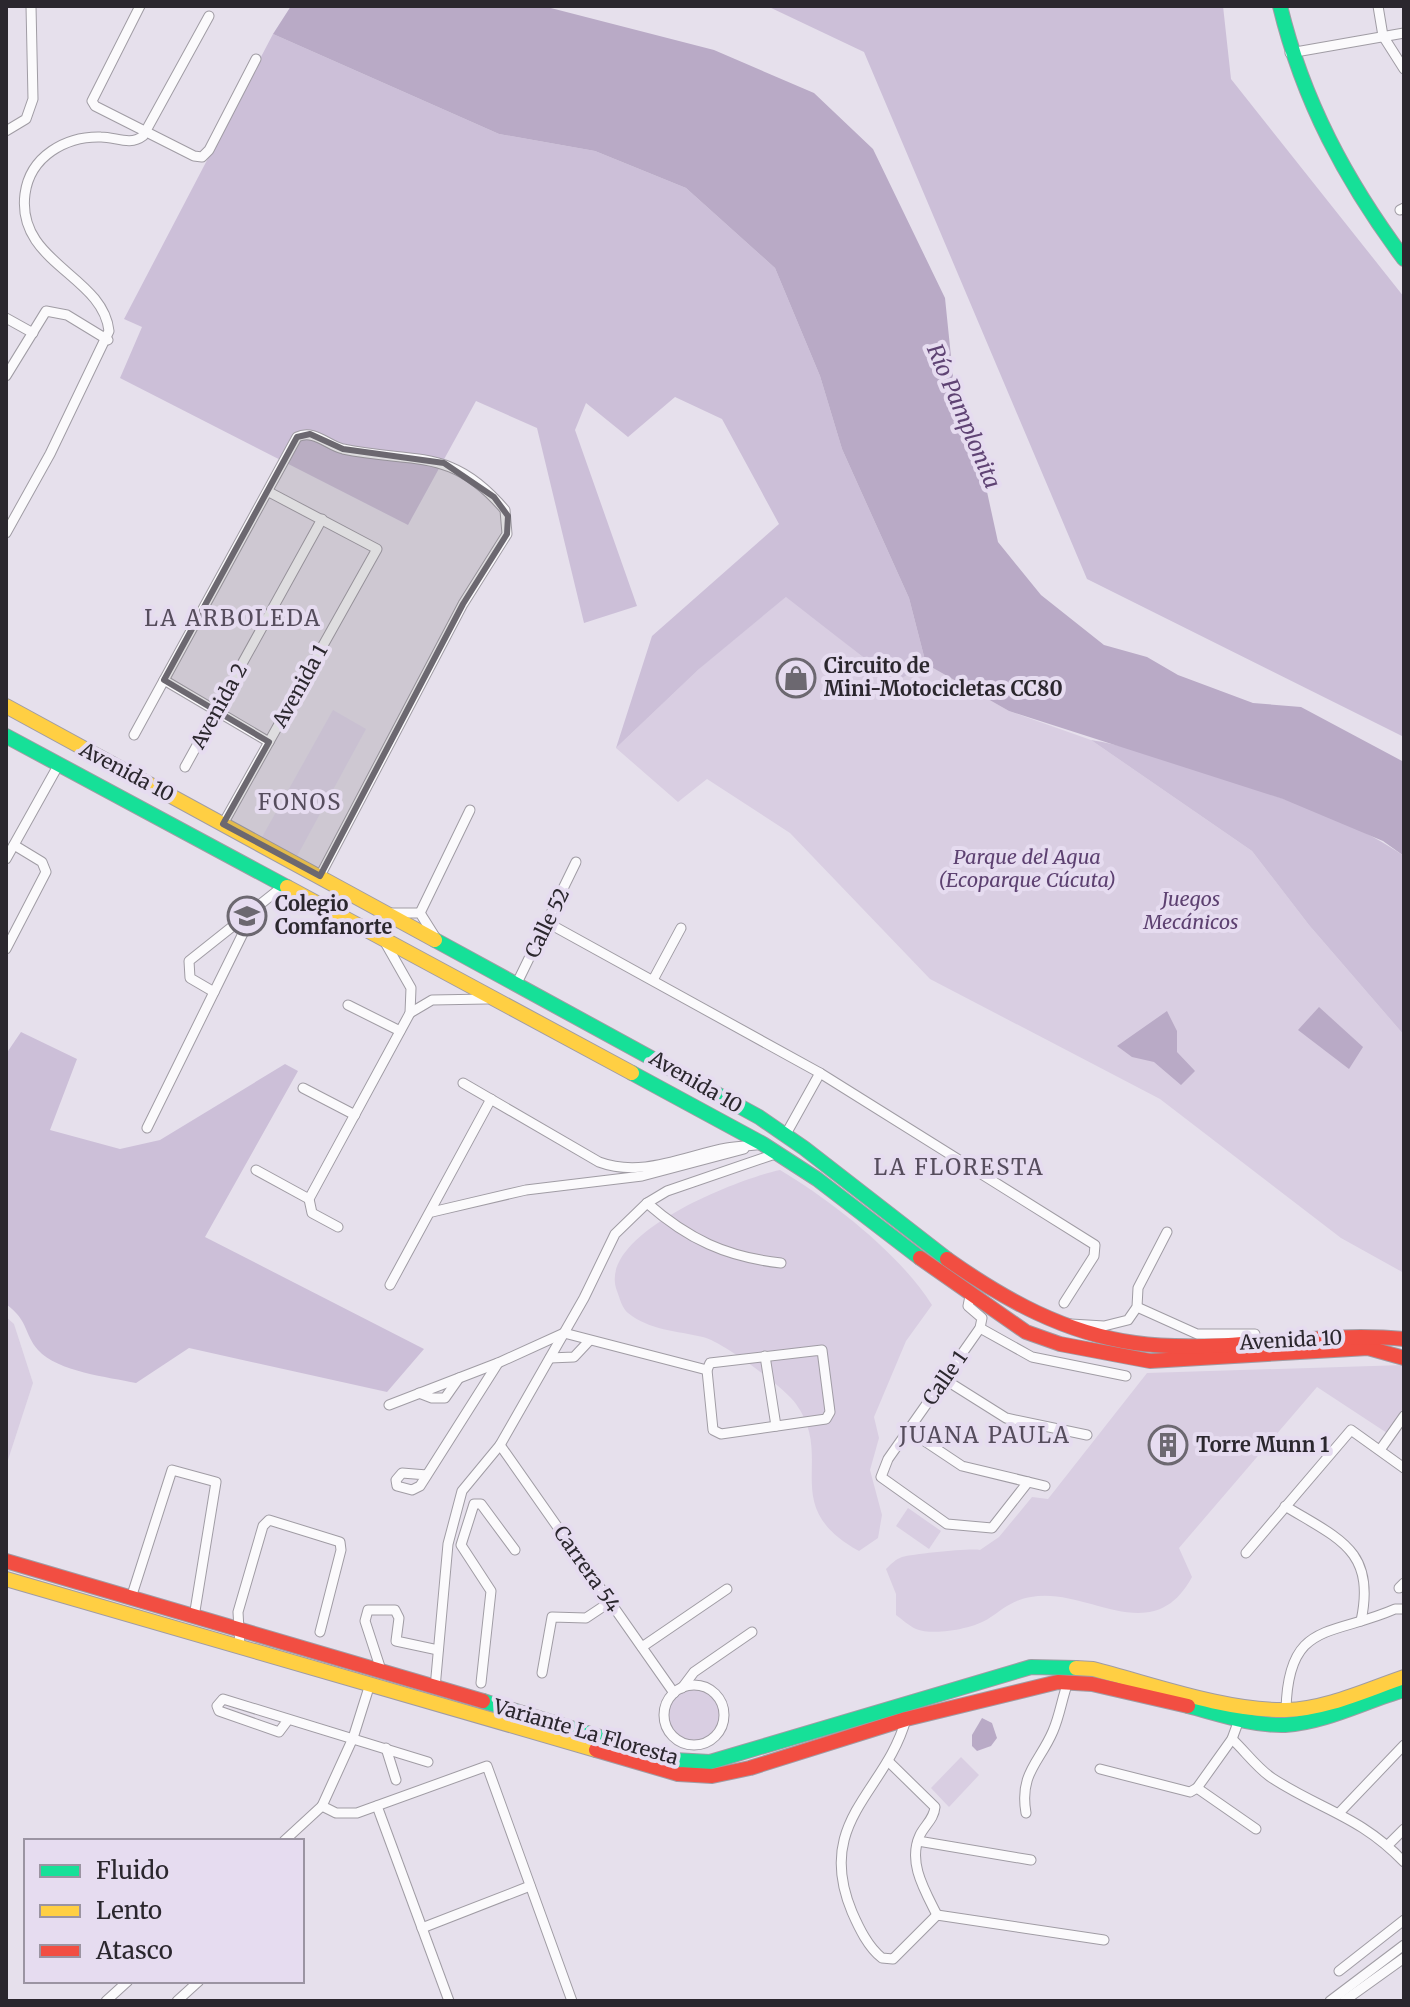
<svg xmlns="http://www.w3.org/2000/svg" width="1410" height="2007" viewBox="0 0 1410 2007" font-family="Merriweather,serif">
<rect width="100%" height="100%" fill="#e6e0ec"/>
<!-- built -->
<path fill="#e0d6ea" d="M 333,710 L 366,729 L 296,858 L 261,839 Z"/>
<!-- green -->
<g fill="#d9cee2">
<path d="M 787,596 L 894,682 L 926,664 L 1009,711 L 1091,740 L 1252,851 L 1309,925 L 1404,1035 L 1404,1273 L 1341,1238 L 1160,1099 L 930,979 L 790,833 L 707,779 L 678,802 L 616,748 L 702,666 Z"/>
<path d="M 780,1170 C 832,1201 900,1254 932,1305 L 906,1341 L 874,1417 L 879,1438 L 870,1470 L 882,1515 L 878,1538 L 859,1551 C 777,1506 836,1459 796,1404 C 784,1387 723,1342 703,1337 C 677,1331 649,1330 628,1313 C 622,1308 620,1299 617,1291 C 595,1234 740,1178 780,1170 Z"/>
<path d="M 6,1317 L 14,1324 L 33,1383 L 6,1466 Z"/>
<path d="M 1404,1365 L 1404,1409 L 1387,1433 L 1317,1387 L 1179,1548 L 1192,1577 C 1152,1651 1087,1586 1031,1597 C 1012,1600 1003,1609 988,1619 C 972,1629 933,1636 916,1629 C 909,1626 902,1619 896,1615 L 896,1594 L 886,1569 C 891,1564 896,1559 902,1557 C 914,1554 969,1548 980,1550 L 999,1537 L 1032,1497 L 1048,1499 L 1147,1373 Z"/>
<path d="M 908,1508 L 941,1531 L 929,1549 L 896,1526 Z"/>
<circle cx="694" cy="1716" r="27"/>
<path d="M 961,1757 L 979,1775 L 949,1807 L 931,1788 Z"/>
</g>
<!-- forest -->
<g fill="#ccbfd8">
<path d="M 767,6 L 1223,6 L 1231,79 L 1404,297 L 1404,737 L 1087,579 L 864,52 Z"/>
<path d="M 273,34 L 499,134 L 595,151 L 686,188 L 775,268 L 820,376 L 842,449 L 909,598 L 926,664 L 895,682 L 786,597 L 699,669 L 616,748 L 652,636 L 779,524 L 722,419 L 675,397 L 628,437 L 586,403 L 575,430 L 637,606 L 584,623 L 537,428 L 476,401 L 408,525 L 120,378 L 142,327 L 124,319 Z"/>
<path d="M 1091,740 C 1138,748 1182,765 1228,780 C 1287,800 1353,820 1404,856 L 1404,1035 L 1309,925 L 1252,851 Z"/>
<path d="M 21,1032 L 77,1059 L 50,1130 L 120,1149 L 160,1140 L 285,1064 L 298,1071 L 205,1237 L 424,1349 L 387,1392 L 189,1348 L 136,1383 C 108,1377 58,1372 38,1350 C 24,1334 29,1321 6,1304 L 6,1054 Z"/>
</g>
<!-- water -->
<g fill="#b9aac6">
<path d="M 291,6 L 543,6 L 714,50 L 814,93 L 873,149 L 945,298 L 954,386 L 977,446 L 998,542 L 1041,595 L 1104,645 L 1147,657 L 1178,675 L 1253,703 L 1301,707 L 1404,762 L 1404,856 L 1383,841 L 1283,799 L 1009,711 L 926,664 L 909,598 L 842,449 L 820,376 L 775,268 L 686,188 L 595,151 L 499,134 L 273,34 Z"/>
<path d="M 1319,1007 L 1363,1047 L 1349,1069 L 1298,1030 Z"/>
<path d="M 1167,1011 L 1177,1031 L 1177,1052 L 1195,1071 L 1181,1085 L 1154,1062 L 1132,1057 L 1117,1046 Z"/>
<path d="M 982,1718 L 992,1723 L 997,1738 L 991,1746 L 977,1751 L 972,1746 L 972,1735 Z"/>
</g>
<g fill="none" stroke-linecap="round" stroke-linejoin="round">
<!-- street casing -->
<g stroke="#a09ca4" stroke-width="11">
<g id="street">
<path d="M 140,6 L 92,101 L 95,106 L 194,156 L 202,157 L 209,150 L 256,59"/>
<path d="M 1378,6 L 1383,36 L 1404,69"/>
<path d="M 1290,53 L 1404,33"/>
<path d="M 6,131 L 26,119 L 33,99 L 31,6"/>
<path d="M 1400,210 L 1404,208"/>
<path d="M 6,318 L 33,333"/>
<path d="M 6,376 L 46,311 L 67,315 L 108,340"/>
<path d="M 6,533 L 50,454 L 109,331 C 103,275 16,263 25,194 C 30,156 66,136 101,137 C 116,137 130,146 143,136 L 209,16"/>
<path d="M 164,680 L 269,742"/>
<path d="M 134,735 L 297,437 C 314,429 327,445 343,449 C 415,464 451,446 505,510 L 507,534 L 463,604 L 320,876"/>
<path d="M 185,767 L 322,519"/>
<path d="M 223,824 L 377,549 L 269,492"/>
<path d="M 6,859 L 59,764"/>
<path d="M 391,913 L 420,913 L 437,940"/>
<path d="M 420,913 L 470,810"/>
<path d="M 548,923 L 820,1073 L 1095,1245 L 1094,1256 L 1064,1303"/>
<path d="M 6,949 L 46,872 L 42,862 L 14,845"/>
<path d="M 653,980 L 681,928"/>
<path d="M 517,983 L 576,862"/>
<path d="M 214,992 L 190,978 L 189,961 L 282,887"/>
<path d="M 348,1005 L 400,1031"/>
<path d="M 410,1013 L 432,1000 L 487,999"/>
<path d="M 463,1083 L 599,1162 C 642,1178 684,1156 727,1148 C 739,1146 751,1146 763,1144"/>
<path d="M 303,1088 L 355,1115"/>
<path d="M 147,1128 L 254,911"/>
<path d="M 786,1134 L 820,1073"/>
<path d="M 256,1170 L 309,1199"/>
<path d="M 647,1203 C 688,1239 726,1257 781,1263"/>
<path d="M 432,1212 L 526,1190 L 642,1176 L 744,1149"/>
<path d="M 338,1227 L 312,1213 L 309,1199 L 410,1013 L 411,988 L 386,944"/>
<path d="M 390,1285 L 491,1099"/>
<path d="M 970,1296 L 968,1306 L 982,1318 L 980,1328 L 888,1459 L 881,1477 L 947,1524 L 992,1528 L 1028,1482"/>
<path d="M 1137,1307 L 1197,1334 L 1255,1334"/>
<path d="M 1071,1324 L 1104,1326 L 1128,1320 L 1137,1307 L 1138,1288 L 1167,1232"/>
<path d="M 980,1328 L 1032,1357 L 1126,1376"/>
<path d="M 822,1350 L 830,1412 L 826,1419 L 721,1434 L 713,1430 L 707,1370 L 710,1363 Z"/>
<path d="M 765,1356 L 776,1426"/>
<path d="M 550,1358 L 574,1357 L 589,1341"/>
<path d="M 944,1379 L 1006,1418 L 1087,1435"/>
<path d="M 419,1393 L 432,1398 L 445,1398 L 459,1378"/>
<path d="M 389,1405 L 498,1363 L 564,1333 L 707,1370"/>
<path d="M 908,1430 L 962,1466 L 1045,1486"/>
<path d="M 500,1445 L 674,1693"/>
<path d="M 1380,1450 L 1404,1416"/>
<path d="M 427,1475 L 402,1473 L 396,1480 L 397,1486 L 412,1490 L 420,1486 L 427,1475 L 498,1363"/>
<path d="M 1285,1506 C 1339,1539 1376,1550 1361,1621"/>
<path d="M 1246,1553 L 1351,1430 L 1404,1468"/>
<path d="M 1399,1588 L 1404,1583"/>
<path d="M 131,1598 L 172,1470 L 216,1482 L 194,1617"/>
<path d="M 240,1647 L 238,1612 L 263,1526 L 269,1520 L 340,1542 L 341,1550 L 320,1632"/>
<path d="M 642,1647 L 727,1589"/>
<path d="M 381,1670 L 365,1621 L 368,1610 L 395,1610 L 399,1618 L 396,1641 L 438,1650"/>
<path d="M 542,1673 L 552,1617 L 586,1618 L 610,1602"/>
<path d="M 481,1683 L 491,1591 L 461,1545 L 474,1504 L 481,1504 L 515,1550"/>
<path d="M 370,1684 L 353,1738 L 322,1806 L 336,1813 L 357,1813 L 487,1766 L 572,2001"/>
<circle cx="694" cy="1715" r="30"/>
<path d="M 435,1688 L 448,1544 L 462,1491 L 500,1445 L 584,1298 L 615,1234 L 647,1203 L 667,1191 L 778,1153"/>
<path d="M 682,1688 L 694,1672 L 752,1632"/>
<path d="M 1286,1710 C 1288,1620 1331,1637 1395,1609 L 1404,1609"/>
<path d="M 906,1719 C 886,1792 814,1821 852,1912 C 859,1928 868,1947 882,1958 L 893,1959 L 937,1915"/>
<path d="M 288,1720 L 279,1732 L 219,1711 L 217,1706 L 223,1699 L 428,1762"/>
<path d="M 1232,1739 C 1245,1751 1257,1768 1272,1778 C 1321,1810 1360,1816 1404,1862"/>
<path d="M 386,1748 L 396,1780"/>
<path d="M 888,1761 L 935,1807 C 934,1819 925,1825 920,1835 C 907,1862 925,1891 937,1915"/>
<path d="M 1100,1769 L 1190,1792 L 1197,1788 L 1232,1739 L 1240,1717"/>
<path d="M 1197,1788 L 1256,1829"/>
<path d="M 377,1806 L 449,2001"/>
<path d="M 1340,1812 L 1404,1745"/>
<path d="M 1026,1813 C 1019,1773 1040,1762 1053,1731 C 1060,1715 1062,1698 1068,1682"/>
<path d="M 284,1841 L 322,1806"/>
<path d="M 918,1841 L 1031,1860"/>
<path d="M 1388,1845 L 1404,1829"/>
<path d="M 937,1915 L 1104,1940"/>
<path d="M 422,1928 L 530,1886"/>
<path d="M 1339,1971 L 1404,1920"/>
<path d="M 106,2001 L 128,1981"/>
<path d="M 177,2001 L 199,1981"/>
<path d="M 1330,2001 L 1404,1945"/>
<path d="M 1344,2001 L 1404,1958"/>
</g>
</g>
<!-- fast casing -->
<g stroke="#a09ca4" stroke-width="16">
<g id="fast">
<path d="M 1280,6 C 1303,101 1346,181 1404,259"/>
<path d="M 6,736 L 287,887"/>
<path d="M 435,940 L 759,1117 L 804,1148 L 947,1259"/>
<path d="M 632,1073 L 763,1144 L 817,1179 L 920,1258"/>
<path d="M 483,1701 L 674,1760 L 710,1762 L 1031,1667 L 1076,1668"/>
<path d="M 1188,1706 C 1219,1714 1253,1726 1285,1725 C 1327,1722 1365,1701 1404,1690"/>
</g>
</g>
<!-- slow casing -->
<g stroke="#a09ca4" stroke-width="16">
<g id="slow">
<path d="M 6,706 L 435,940"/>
<path d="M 287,887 L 632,1073"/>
<path d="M 6,1579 L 596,1750"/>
<path d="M 1076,1668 L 1093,1669 C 1152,1684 1225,1711 1286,1710 C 1326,1709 1366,1690 1404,1677"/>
</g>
</g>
<!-- jam casing -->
<g stroke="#a09ca4" stroke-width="16">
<g id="jam">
<path d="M 920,1258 L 1026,1332 L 1060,1344 L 1150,1361 L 1368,1348 L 1404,1358"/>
<path d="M 947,1259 C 1005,1300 1065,1333 1135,1343 C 1223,1355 1314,1330 1404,1339"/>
<path d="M 6,1561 L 483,1701"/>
<path d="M 596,1750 L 678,1774 L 712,1776 L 750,1768 L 906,1719 L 1058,1682 L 1092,1684 L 1188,1706"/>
</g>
</g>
<!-- street -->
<use href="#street" stroke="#fbfafc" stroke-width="9"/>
<!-- fast -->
<use href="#fast" stroke="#16e098" stroke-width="14"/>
<!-- slow -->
<use href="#slow" stroke="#ffcf43" stroke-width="14"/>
<!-- jam -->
<use href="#jam" stroke="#f24e42" stroke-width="14"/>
</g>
<!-- marked area -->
<path fill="#6c6870" fill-opacity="0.2" stroke="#6c6870" stroke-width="6" stroke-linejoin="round" d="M 310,434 L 343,449 L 444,463 L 494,497 L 508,516 L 507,534 L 463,604 L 320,876 L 223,824 L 269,742 L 164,680 L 297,437 Z"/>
<!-- icons -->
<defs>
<g id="shop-ring" transform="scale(2)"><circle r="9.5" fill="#e6dcf0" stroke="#6c6870" stroke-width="1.5"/><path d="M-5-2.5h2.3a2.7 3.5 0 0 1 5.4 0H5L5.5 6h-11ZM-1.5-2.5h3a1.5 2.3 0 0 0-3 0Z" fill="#6c6870"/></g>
<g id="school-ring" transform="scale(2)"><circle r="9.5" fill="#e6dcf0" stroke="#6c6870" stroke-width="1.5"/><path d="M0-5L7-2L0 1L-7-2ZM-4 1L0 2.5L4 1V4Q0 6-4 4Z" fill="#6c6870"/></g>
<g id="building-ring" transform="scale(2)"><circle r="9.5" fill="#e6dcf0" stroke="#6c6870" stroke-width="1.5"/><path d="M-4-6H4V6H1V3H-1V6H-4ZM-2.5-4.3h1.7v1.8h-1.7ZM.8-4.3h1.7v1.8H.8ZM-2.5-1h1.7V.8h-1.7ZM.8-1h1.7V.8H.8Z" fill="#6c6870"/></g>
</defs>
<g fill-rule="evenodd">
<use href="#shop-ring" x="796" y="678"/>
<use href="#school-ring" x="247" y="916"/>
<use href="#building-ring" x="1168" y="1445"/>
</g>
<g text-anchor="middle" stroke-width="8" stroke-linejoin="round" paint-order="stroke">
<!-- poi labels -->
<g font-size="20" font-weight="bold" fill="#2b272e" stroke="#e6dcf0" text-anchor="start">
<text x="824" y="673">Circuito de<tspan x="824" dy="23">Mini-Motocicletas CC80</tspan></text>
<text x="275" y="911">Colegio<tspan x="275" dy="23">Comfanorte</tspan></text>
<text x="1196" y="1452">Torre Munn 1</text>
</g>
<!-- street labels -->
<g font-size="20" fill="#2b272e" stroke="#e6dcf0">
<text transform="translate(300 686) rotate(-61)" y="7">Avenida 1</text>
<text transform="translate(219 706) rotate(-61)" y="7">Avenida 2</text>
<text transform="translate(127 772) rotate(28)" y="7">Avenida 10</text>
<text transform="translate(547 923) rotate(-64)" y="7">Calle 52</text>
<text transform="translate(696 1082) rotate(30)" y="7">Avenida 10</text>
<text transform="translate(1291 1340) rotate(-3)" y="7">Avenida 10</text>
<text transform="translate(945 1378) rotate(-55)" y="7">Calle 1</text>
<text transform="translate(587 1569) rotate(55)" y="7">Carrera 54</text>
<text transform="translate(586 1732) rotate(16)" y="7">Variante La Floresta</text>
</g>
<!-- park labels -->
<g font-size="20" font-style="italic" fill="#5d4171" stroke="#e6dcf0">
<text x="1027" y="864">Parque del Agua<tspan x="1027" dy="23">(Ecoparque Cúcuta)</tspan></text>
<text x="1191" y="906">Juegos<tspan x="1191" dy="23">Mecánicos</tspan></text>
</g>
<!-- water labels -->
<g font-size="22" font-style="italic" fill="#5f4374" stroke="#e6dcf0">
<text transform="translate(964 416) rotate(67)" y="8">Río Pamplonita</text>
</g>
<!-- neighbourhood labels -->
<g font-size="22" letter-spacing="2" fill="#564d5d" stroke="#e6dcf0">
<text x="233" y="626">LA ARBOLEDA</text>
<text x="300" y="810">FONOS</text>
<text x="959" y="1175">LA FLORESTA</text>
<text x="985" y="1443">JUANA PAULA</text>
</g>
</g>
<!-- border -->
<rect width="1410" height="2007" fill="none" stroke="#2b272e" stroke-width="16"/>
<!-- legend -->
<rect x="24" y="1839" width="280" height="144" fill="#e6dcf0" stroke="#9b94a2" stroke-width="2"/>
<rect x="40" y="1865" width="40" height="12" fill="#16e098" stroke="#9b94a2" stroke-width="2"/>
<text x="96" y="1879" font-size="24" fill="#2b272e">Fluido</text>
<rect x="40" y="1905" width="40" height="12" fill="#ffcf43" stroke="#9b94a2" stroke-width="2"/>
<text x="96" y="1919" font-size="24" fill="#2b272e">Lento</text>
<rect x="40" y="1945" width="40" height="12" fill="#f24e42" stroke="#9b94a2" stroke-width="2"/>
<text x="96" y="1959" font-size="24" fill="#2b272e">Atasco</text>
</svg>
